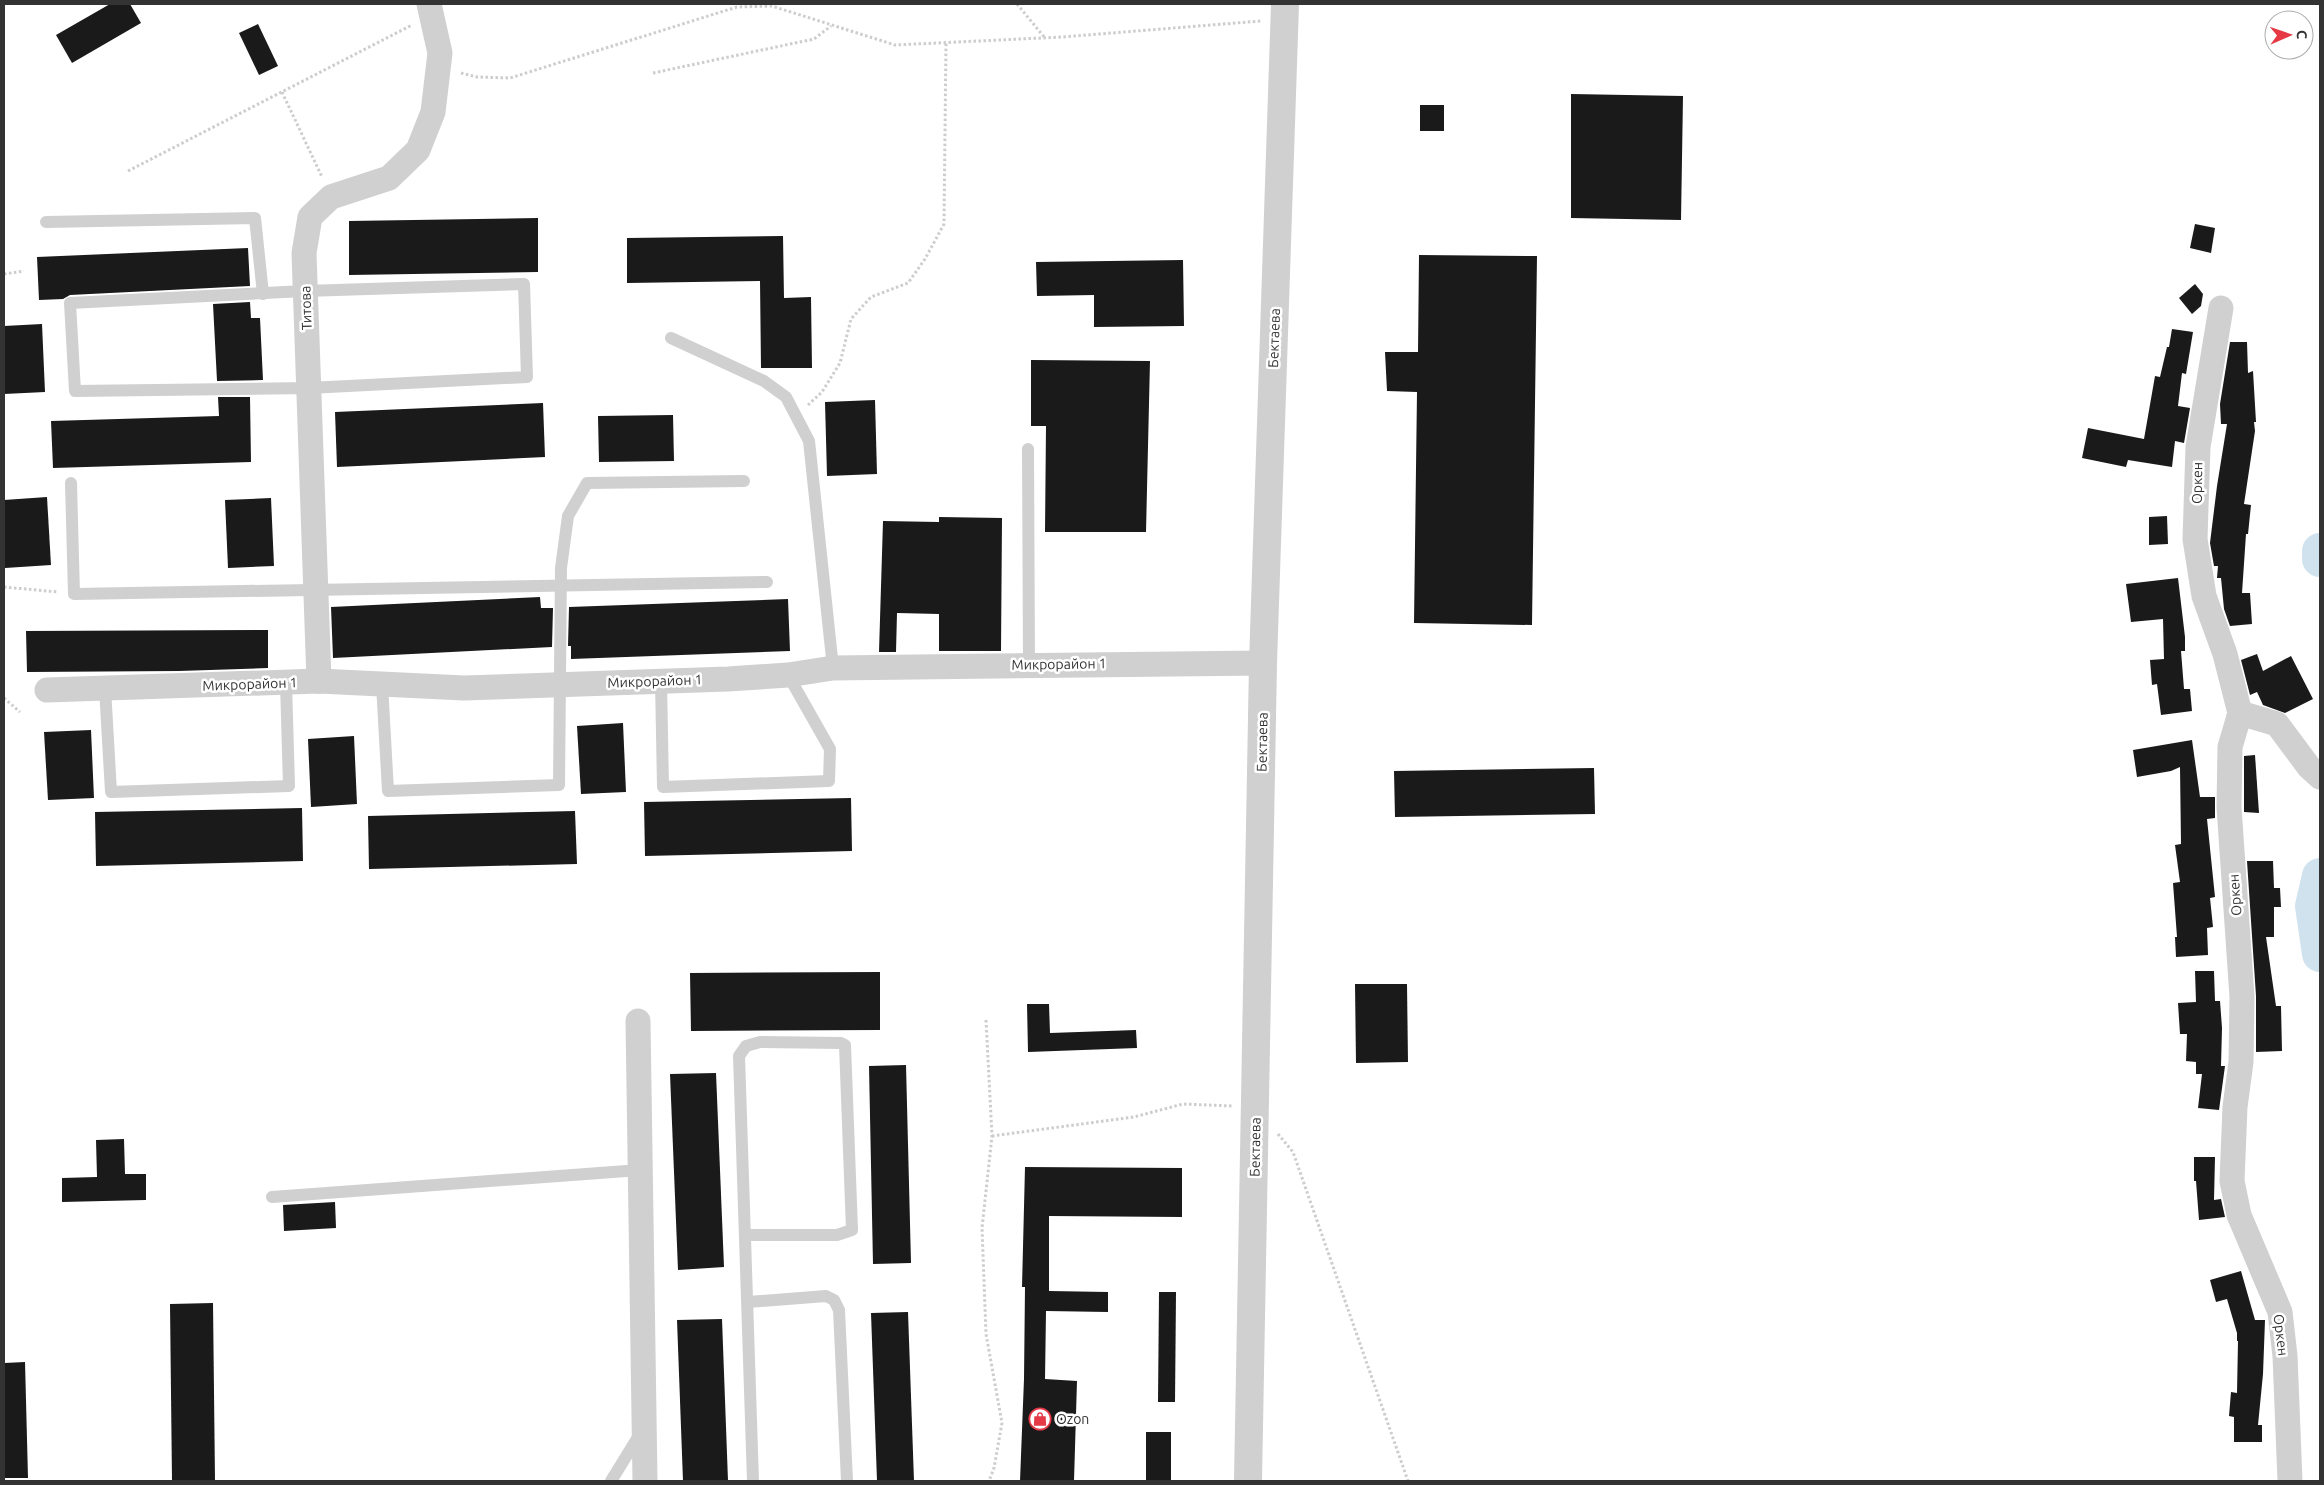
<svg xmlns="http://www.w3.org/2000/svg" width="2324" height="1485" viewBox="0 0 2324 1485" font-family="Ubuntu,sans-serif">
<rect width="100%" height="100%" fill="#fff"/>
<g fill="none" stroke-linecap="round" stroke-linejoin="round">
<!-- river -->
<g stroke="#cfe2ee" stroke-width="36">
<path d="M 2320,551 L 2320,559"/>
<path d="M 2320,876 L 2313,906 L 2320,954"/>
</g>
</g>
<!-- building -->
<g fill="#1a1a1a">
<path d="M 110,4 L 130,4 L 141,23 L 72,63 L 56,35 Z"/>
<path d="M 258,24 L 278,66 L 259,75 L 239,33 Z"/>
<path d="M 1571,94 L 1683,96 L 1681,220 L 1571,218 Z"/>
<rect x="1420" y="105" width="24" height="26"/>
<path d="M 538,218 L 538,272 L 349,275 L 349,221 Z"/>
<path d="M 2195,224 L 2215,228 L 2211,253 L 2190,248 Z"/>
<path d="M 783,236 L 784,298 L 811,297 L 812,368 L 761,368 L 760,281 L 627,283 L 627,238 Z"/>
<path d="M 248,248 L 250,286 L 70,295 L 63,299 L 39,300 L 37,257 Z"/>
<path d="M 1419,255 L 1537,256 L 1532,625 L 1414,623 L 1417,392 L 1387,391 L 1385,352 L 1418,352 Z"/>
<path d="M 1183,260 L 1184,326 L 1094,327 L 1094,295 L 1037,296 L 1036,262 Z"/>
<path d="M 2195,284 L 2203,294 L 2201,306 L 2192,314 L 2179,298 Z"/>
<path d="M 250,302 L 251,318 L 260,318 L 263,380 L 217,381 L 213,304 Z"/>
<path d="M 42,324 L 45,392 L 4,394 L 4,326 Z"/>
<path d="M 2172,329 L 2193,332 L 2186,374 L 2182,373 L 2178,406 L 2190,408 L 2184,443 L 2175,441 L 2172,467 L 2128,460 L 2126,467 L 2082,458 L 2088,428 L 2144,439 L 2155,376 L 2160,377 L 2167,347 L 2169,347 Z"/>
<path d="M 2230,342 L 2247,342 L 2248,373 L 2253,371 L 2256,422 L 2254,422 L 2255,431 L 2244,504 L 2251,505 L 2248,534 L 2246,534 L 2242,593 L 2250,593 L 2252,624 L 2230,626 L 2224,609 L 2221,578 L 2217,578 L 2218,566 L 2214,566 L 2210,543 L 2217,486 L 2227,424 L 2221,424 L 2220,404 Z"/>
<path d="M 1031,360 L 1150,361 L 1146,532 L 1045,532 L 1046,426 L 1031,426 Z"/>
<path d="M 218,397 L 250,397 L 251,462 L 53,468 L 51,421 L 219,416 Z"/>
<path d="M 875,400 L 877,474 L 827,476 L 825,402 Z"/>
<path d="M 543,403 L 545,457 L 337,467 L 335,412 Z"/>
<path d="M 673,415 L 674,461 L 599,462 L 598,416 Z"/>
<path d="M 47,497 L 51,565 L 5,568 L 4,500 Z"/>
<path d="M 271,498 L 274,566 L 228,568 L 225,500 Z"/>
<path d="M 2167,516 L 2168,544 L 2149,545 L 2149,517 Z"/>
<path d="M 939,517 L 1002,518 L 1001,651 L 939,651 L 939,614 L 897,613 L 896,652 L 879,652 L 883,521 L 939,522 Z"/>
<path d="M 2178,578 L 2185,637 L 2185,651 L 2181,651 L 2184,689 L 2190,689 L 2192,711 L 2161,715 L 2157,684 L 2152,685 L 2150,660 L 2164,659 L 2163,619 L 2131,622 L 2126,584 Z"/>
<path d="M 540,597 L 541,608 L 553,608 L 552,647 L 333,658 L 331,607 Z"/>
<path d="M 788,599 L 790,651 L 571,659 L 571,646 L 568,646 L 569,607 Z"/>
<path d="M 268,630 L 268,668 L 179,671 L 27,672 L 26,631 Z"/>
<path d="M 2257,654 L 2263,671 L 2291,656 L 2313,699 L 2285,713 L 2263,705 L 2257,692 L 2250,695 L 2241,660 Z"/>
<path d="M 623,723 L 626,792 L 581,794 L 577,726 Z"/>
<path d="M 91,730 L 94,798 L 48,800 L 44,732 Z"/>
<path d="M 354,736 L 357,804 L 311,807 L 308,739 Z"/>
<path d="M 2192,740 L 2200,797 L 2215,797 L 2215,818 L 2207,819 L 2215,897 L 2210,898 L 2213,927 L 2207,928 L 2208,955 L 2176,957 L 2175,937 L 2177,937 L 2173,883 L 2180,882 L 2175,845 L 2181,844 L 2180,767 L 2171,771 L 2137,777 L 2133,750 Z"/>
<path d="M 2255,755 L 2259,813 L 2244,812 L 2244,756 Z"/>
<path d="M 1594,768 L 1595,814 L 1395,817 L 1394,771 Z"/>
<path d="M 851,798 L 852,851 L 645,856 L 644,802 Z"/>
<path d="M 302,808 L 303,861 L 96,866 L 95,812 Z"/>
<path d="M 575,811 L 577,864 L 369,869 L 368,816 Z"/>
<path d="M 2247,861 L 2273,861 L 2274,888 L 2280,888 L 2281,907 L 2274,907 L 2274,937 L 2266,937 L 2276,1006 L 2281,1006 L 2282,1051 L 2256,1052 L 2256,996 Z"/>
<path d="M 2195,971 L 2214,971 L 2215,1001 L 2220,1001 L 2222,1028 L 2221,1066 L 2225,1066 L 2219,1110 L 2198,1108 L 2202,1074 L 2196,1074 L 2196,1062 L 2186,1061 L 2187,1034 L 2180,1034 L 2178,1003 L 2196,1002 Z"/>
<path d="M 880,972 L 880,1030 L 691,1031 L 690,973 Z"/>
<path d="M 1355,984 L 1407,984 L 1408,1062 L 1356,1063 Z"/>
<path d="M 1027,1004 L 1049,1004 L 1050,1033 L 1136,1030 L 1137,1048 L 1028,1052 Z"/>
<path d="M 906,1065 L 911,1263 L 873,1264 L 869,1066 Z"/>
<path d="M 716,1073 L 724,1267 L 678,1270 L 670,1074 Z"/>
<path d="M 124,1139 L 125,1174 L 146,1174 L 146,1200 L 62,1202 L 62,1178 L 97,1177 L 96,1140 Z"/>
<path d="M 2194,1157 L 2215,1157 L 2214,1200 L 2221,1199 L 2225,1217 L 2199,1220 L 2196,1181 L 2194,1181 Z"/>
<path d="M 1025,1167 L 1182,1168 L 1182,1217 L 1049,1216 L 1049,1291 L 1108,1292 L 1108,1312 L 1046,1311 L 1045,1379 L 1077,1381 L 1074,1481 L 1020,1481 L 1024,1379 L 1025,1287 L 1022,1287 Z"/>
<path d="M 335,1202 L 336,1228 L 284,1231 L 283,1205 Z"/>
<path d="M 2241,1271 L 2255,1320 L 2265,1320 L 2263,1374 L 2258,1425 L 2262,1425 L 2262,1442 L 2234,1442 L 2234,1417 L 2229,1416 L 2231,1392 L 2237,1393 L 2238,1341 L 2237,1341 L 2237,1333 L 2227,1299 L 2216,1302 L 2210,1280 Z"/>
<path d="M 1159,1292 L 1176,1292 L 1175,1402 L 1158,1402 Z"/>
<path d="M 213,1303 L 215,1481 L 172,1481 L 170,1304 Z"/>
<path d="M 908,1312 L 914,1481 L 877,1481 L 871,1313 Z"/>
<path d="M 722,1319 L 728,1481 L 683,1481 L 677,1320 Z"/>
<path d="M 25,1362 L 28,1478 L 4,1478 L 4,1363 Z"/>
<rect x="1146" y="1432" width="25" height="49"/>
</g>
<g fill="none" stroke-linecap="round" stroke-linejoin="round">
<!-- path -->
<g stroke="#cdcdcd" stroke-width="3" stroke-dasharray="2.5 2.5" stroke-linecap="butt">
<path d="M 1017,4 L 1045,38"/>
<path d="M 461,73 L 477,77 L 510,78 L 737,7 L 772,6 L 895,45 L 1062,37 L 1261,21"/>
<path d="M 653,73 L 814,39 L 831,26"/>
<path d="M 282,92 L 322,177"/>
<path d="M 128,171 L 412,25"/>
<path d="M 4,274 L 24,271"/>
<path d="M 808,405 L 822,392 L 840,363 L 851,319 L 871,297 L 908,283 L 925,259 L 944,224 L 946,42"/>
<path d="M 4,587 L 58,592"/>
<path d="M 4,698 L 20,712"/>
<path d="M 986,1020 L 992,1136 L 982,1228 L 986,1334 L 1002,1423 L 994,1468 L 989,1481"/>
<path d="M 1278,1134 L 1293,1152 L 1408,1481"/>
<path d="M 992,1136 L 1134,1117 L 1183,1104 L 1233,1106"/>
</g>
<!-- service -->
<g stroke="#d0d0d0" stroke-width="12">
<path d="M 46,222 L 255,218 L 263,294"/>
<path d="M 524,284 L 527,377 L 309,388 L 75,391 L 70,303 L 305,291 Z"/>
<path d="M 671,338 L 764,381 L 786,397 L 809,441 L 833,668"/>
<path d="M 1028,449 L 1029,665"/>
<path d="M 71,483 L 74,594 L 767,582"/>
<path d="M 661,681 L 663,787 L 829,781 L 830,749 L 788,675"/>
<path d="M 382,684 L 388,791 L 559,785 L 561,568 L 568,516 L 587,483 L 744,481"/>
<path d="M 105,688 L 111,792 L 289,786 L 286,683"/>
<path d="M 272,1197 L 640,1170"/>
<path d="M 746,1235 L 837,1235 L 852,1230 L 845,1045 L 841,1043 L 760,1042 L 746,1046 L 739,1056 L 753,1481"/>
<path d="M 748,1302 L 826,1296 L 834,1300 L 839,1310 L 847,1481"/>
<path d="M 611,1481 L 640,1434"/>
</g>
<!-- minor -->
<g stroke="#d0d0d0" stroke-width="25">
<path d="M 2221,308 L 2198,447 L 2195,539 L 2204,596 L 2225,654 L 2240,713 L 2230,747 L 2229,807 L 2242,997 L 2241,1062 L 2235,1107 L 2232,1181 L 2239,1215 L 2280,1312 L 2285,1356 L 2290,1481"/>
<path d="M 319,681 L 304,253 L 310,217 L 331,197 L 389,178 L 418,150 L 433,112 L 440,53 L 429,4"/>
<path d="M 47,690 L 319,681 L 464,688 L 728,679 L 788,675 L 833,668 L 1263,663"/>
<path d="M 2240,713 L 2277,724 L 2309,767 L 2320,777"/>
<path d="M 638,1021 L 645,1481"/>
</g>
<!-- tertiary -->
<path stroke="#d0d0d0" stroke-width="28" d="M 1248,1481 L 1263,663 L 1285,4"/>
</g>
<!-- icons -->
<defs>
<g id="shop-ring" transform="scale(1.125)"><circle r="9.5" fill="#fff" stroke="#e63946" stroke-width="1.5"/><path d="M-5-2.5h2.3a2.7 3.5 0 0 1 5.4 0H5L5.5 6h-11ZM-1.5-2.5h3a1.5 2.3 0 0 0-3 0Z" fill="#e63946"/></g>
</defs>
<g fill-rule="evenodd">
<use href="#shop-ring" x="1040" y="1419"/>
</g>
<g text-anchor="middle" stroke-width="5" stroke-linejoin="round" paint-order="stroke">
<!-- street labels -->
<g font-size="14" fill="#333" stroke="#fff">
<text transform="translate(306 308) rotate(-92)" y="5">Титова</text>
<text transform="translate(1274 338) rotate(-88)" y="5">Бектаева</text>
<text transform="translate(2197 483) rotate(-89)" y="5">Оркен</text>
<text transform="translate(1059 664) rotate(-1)" y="5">Микрорайон 1</text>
<text transform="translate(655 681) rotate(-2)" y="5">Микрорайон 1</text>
<text transform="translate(250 684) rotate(-2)" y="5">Микрорайон 1</text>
<text transform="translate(1262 742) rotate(-89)" y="5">Бектаева</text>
<text transform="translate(2235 895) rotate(-94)" y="5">Оркен</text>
<text transform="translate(1255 1147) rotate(-89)" y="5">Бектаева</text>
<text transform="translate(2281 1335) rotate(83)" y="5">Оркен</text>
</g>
<!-- poi labels -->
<g font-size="14" fill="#333" stroke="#fff" text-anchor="start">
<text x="1056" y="1424">Ozon</text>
</g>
</g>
<!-- border -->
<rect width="2324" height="1485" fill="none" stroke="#333333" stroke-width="10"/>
<!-- north arrow -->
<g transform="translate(2289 35) rotate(88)"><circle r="24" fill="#ffffff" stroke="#adadad"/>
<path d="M0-4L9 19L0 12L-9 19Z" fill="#e63946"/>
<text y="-8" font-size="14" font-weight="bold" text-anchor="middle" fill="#333333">С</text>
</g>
</svg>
